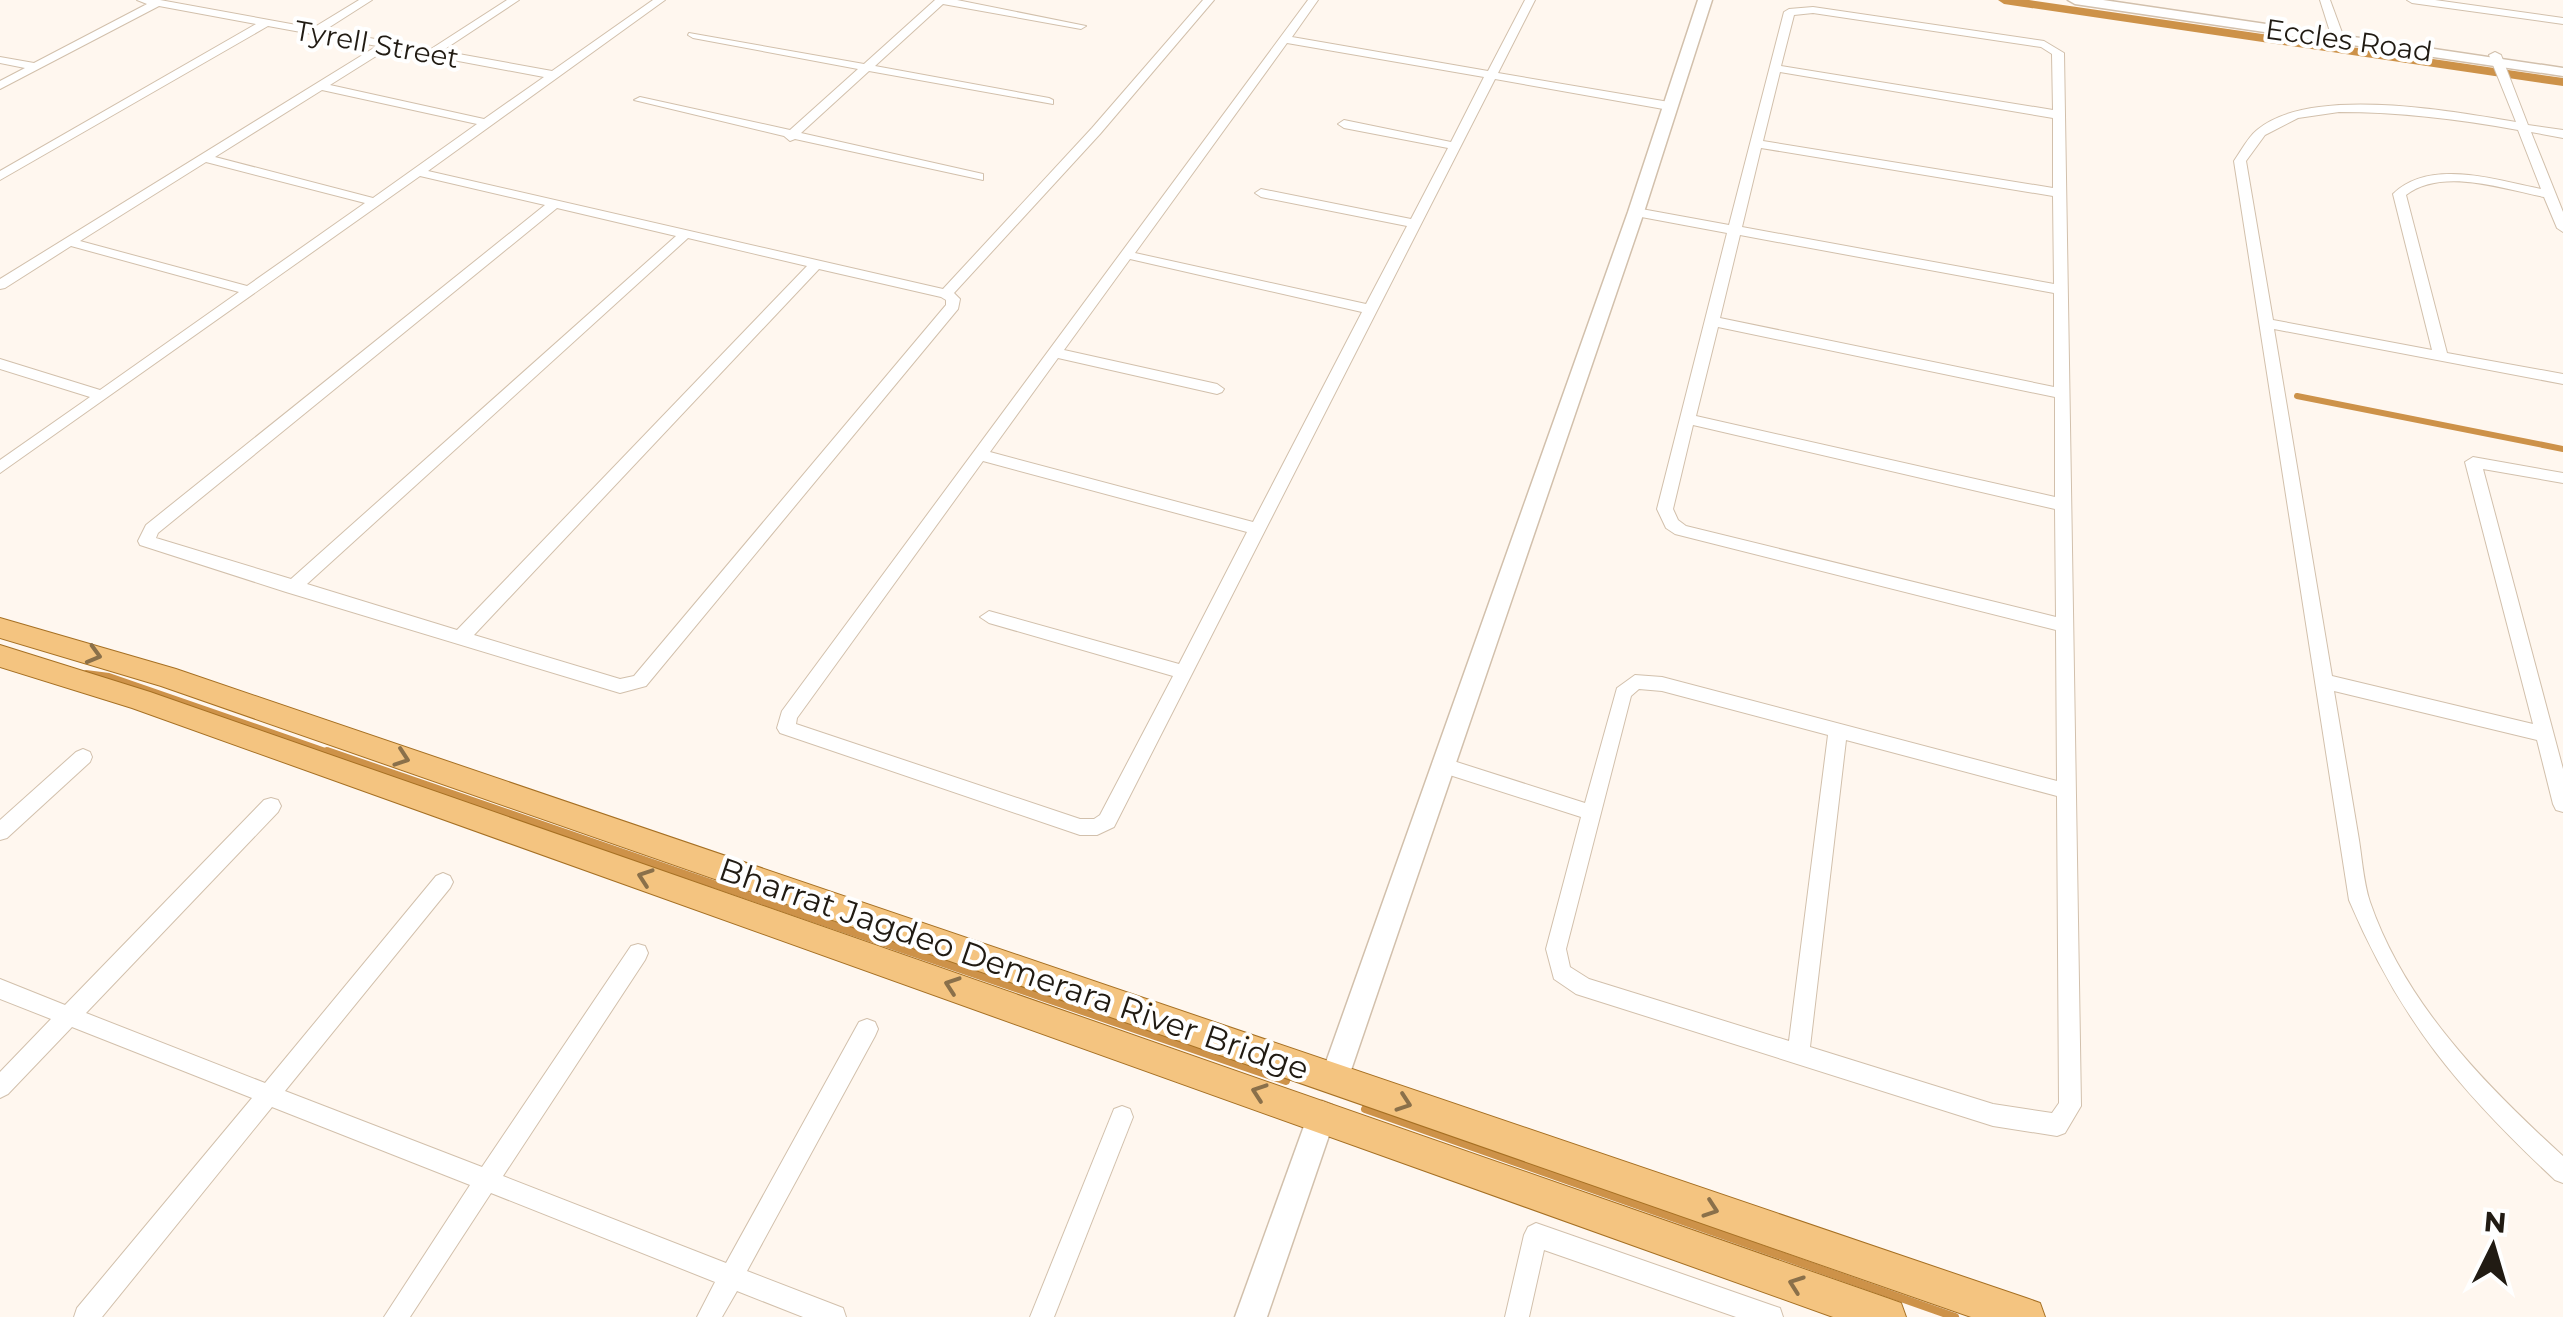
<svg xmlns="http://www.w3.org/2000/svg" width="2563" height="1317" viewBox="0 0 2563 1317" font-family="Montserrat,sans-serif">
<rect width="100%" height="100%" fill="#fff7ef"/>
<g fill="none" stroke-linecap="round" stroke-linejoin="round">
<!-- stream-far1 -->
<g stroke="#cd9249" stroke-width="6">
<path d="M 2297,396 L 2563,449"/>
<path d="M 86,673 L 109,676 L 334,754"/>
</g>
<!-- stream -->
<g stroke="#cd9249" stroke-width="8">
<path d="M 327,751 L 1286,1081"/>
<path d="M 1365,1109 L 1955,1317"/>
</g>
<!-- canal -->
<path fill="#cd9249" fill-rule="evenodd" d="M 1998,0 L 2029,0 L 2563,78 L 2563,86 L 2004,4 Z"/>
<!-- minor casing -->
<g stroke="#d2c0ac" stroke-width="2">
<g id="minor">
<path d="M 137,0 L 160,0 L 313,28 L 359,0 L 372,0 L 325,30 L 431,49 L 507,0 L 519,0 L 442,51 L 552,71 L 653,0 L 665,0 L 428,171 L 943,289 L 1092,128 L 1203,0 L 1214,0 L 1100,134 L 954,293 L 960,299 L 958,309 L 646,686 L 620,693 L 286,592 L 140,545 L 138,541 L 146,525 L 545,205 L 420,176 L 0,473 L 0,460 L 90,397 L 0,369 L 0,359 L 100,390 L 239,292 L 71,246 L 5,288 L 0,289 L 0,279 L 377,46 L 268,26 L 0,180 L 0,171 L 256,24 L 159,6 L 0,89 L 0,81 L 25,68 L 0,63 L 0,57 L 34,63 L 147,4 ZM 389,48 L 544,77 L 484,119 L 330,85 ZM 322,90 L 477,124 L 373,198 L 215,157 ZM 206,162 L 365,203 L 247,286 L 80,241 ZM 557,208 L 676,236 L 291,579 L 156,538 L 158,533 ZM 688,238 L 807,266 L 457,630 L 307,584 ZM 819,269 L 941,297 L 946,300 L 946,305 L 634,676 L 620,679 L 474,635 Z"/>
<path d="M 935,0 L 957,0 L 1086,26 L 1081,29 L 943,4 L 875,66 L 1049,98 L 1053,100 L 1053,104 L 869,71 L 801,133 L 983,174 L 983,180 L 795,139 L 790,141 L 784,136 L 634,100 L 640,97 L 790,130 L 858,69 L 693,38 L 688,35 L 689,33 L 864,64 Z"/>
<path d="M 1308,0 L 1318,0 L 1292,37 L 1488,71 L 1525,0 L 1535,0 L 1498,73 L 1669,102 L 1675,106 L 1669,110 L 1495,79 L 1114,827 L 1097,835 L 1080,835 L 780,733 L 777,728 L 782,711 ZM 1287,43 L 1484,77 L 1451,142 L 1344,120 L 1338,124 L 1344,128 L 1448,148 L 1411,219 L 1261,189 L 1255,193 L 1261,197 L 1407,226 L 1366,304 L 1135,253 ZM 1130,259 L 1362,312 L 1253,522 L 990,452 L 1058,358 L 1217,394 L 1222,392 L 1224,389 L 1217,384 L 1064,350 ZM 983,461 L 1247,532 L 1179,664 L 989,611 L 980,617 L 989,623 L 1173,676 L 1100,815 L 1094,819 L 1080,819 L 796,724 L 797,718 Z"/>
<path d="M 2320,0 L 2330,0 L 2344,38 L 2342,40 L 2332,38 Z"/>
<path d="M 2407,0 L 2435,0 L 2563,18 L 2563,24 L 2412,3 Z"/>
<path d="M 1813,7 L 2044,41 L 2064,53 L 2081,1106 L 2065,1133 L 2057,1136 L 1993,1126 L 1576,994 L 1554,979 L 1546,949 L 1581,817 L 1434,770 L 1432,765 L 1434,760 L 1441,757 L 1585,803 L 1617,688 L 1635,675 L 1662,677 L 2057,781 L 2056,630 L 1675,534 L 1666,528 L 1657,509 L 1727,233 L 1636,216 L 1630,212 L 1636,208 L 1729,225 L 1784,12 L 1789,9 ZM 1813,13 L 2041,47 L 2052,54 L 2053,110 L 1781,66 L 1794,15 ZM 1780,72 L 2053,118 L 2053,188 L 1763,141 ZM 1761,148 L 2053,196 L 2054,284 L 1742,227 ZM 1740,235 L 2054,293 L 2054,387 L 1720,318 ZM 1718,327 L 2055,397 L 2055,497 L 1696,416 ZM 1693,425 L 2055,509 L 2056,617 L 1686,526 L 1678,520 L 1673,509 ZM 1639,689 L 1662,691 L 1828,735 L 1789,1041 L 1589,979 L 1570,967 L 1566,949 L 1631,696 ZM 1846,740 L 2057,796 L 2059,1103 L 2052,1113 L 1993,1104 L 1810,1047 Z"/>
<path d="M 2495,52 L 2501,55 L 2528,125 L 2563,130 L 2563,138 L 2531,132 L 2563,212 L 2563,232 L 2557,228 L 2544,197 C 2504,189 2442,167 2406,195 L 2447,353 L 2563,374 L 2563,384 L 2274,329 L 2332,676 L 2533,724 L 2465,462 L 2473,457 L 2563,473 L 2563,483 L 2483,469 L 2563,769 L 2563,812 L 2556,810 L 2553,804 L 2537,740 L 2334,691 C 2342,739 2350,786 2358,834 C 2362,856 2363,881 2370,902 C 2405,1004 2486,1086 2563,1156 L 2563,1183 L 2555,1180 C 2460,1091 2401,1022 2349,900 L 2234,161 C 2241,151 2248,137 2257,130 C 2310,85 2451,111 2516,122 L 2489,55 ZM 2339,112 C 2400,112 2458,119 2518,130 L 2541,189 C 2496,180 2430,158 2393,194 L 2432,350 L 2273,320 L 2246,161 L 2265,135 L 2298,118 Z"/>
<path d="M 83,749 L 90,752 L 92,757 L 90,762 L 7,838 L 0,840 L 0,820 L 76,752 Z"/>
<path d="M 271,798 L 278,800 L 281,806 L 278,812 L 86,1013 L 265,1083 L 436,876 L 443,873 L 450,876 L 453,882 L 450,888 L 285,1091 L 482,1167 L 631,946 L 638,944 L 645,946 L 648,953 L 645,960 L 503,1176 L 726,1263 L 859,1022 L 867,1019 L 875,1022 L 878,1029 L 875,1036 L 747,1271 L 843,1308 L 846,1317 L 803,1317 L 737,1291 L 722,1317 L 697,1317 L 715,1282 L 491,1193 L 410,1317 L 384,1317 L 470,1185 L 272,1107 L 102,1317 L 74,1317 L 77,1308 L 252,1098 L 72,1027 L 8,1094 L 0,1098 L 0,1072 L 51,1019 L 0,999 L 0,979 L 65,1005 L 264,800 Z"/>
<path d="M 1122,1106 L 1130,1109 L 1133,1117 L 1054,1317 L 1030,1317 L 1114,1109 Z"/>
<path d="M 1536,1223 L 1771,1305 L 1780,1308 L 1783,1317 L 1736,1317 L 1544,1250 L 1529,1317 L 1505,1317 L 1524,1235 L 1528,1227 Z"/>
</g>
</g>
<!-- tertiary casing -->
<g stroke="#d2c0ac" stroke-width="3">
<g id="tertiary">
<path d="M 1698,0 L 1712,0 L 1644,212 L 1348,1079 L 1344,1089 L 1334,1092 L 1324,1089 L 1320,1079 L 1628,212 Z"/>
<path d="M 2068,0 L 2103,0 L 2563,68 L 2563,76 L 2075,4 Z"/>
<path d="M 1322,1101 L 1332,1105 L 1336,1115 L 1267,1317 L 1235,1317 L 1308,1115 L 1312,1105 Z"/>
</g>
</g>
<!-- primary casing -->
<g stroke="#a67023" stroke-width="2">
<g id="primary">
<path d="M 0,618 L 176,669 L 2026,1298 L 2040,1303 L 2045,1317 L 1971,1317 L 161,686 L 0,638 Z"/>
<path d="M 0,645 L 150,692 L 1887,1298 L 1901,1303 L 1906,1317 L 1833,1317 L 132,708 L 0,667 Z"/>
</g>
</g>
<!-- minor -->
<use href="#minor" fill="#fff" fill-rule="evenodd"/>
<!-- tertiary -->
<use href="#tertiary" fill="#fff" fill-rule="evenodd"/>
<!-- primary -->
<use href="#primary" fill="#f4c480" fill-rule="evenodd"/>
</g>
<!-- one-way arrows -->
<defs><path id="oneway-chevron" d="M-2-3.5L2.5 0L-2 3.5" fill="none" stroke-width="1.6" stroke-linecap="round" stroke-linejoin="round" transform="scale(2.5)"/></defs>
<g stroke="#8a704a">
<use href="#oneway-chevron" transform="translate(94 655) rotate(16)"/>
<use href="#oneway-chevron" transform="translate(402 758) rotate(19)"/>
<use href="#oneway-chevron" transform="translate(645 877) rotate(-161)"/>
<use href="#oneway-chevron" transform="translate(952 985) rotate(-161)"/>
<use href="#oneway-chevron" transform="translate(1259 1092) rotate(-161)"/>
<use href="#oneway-chevron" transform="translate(1404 1103) rotate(19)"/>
<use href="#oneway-chevron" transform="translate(1711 1209) rotate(19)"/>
<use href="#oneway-chevron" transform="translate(1796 1284) rotate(-160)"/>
</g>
<g text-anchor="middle" stroke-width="8" stroke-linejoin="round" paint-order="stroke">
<!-- far-street labels -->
<g font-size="28" fill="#211b13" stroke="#fff">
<text transform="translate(2349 40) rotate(8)" y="10">Eccles Road</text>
<text transform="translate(377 44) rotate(10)" y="10">Tyrell Street</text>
</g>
<!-- street labels -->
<g font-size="32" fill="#211b13" stroke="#fff">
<text transform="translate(1014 969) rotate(19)" y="11">Bharrat Jagdeo Demerara River Bridge</text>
</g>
</g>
<!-- north arrow -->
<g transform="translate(2493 1247) rotate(5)" stroke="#ffffff" stroke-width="8" paint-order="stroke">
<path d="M0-8L18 38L0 25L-18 38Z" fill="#211b13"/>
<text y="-15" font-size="28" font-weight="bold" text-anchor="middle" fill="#211b13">N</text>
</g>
</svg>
